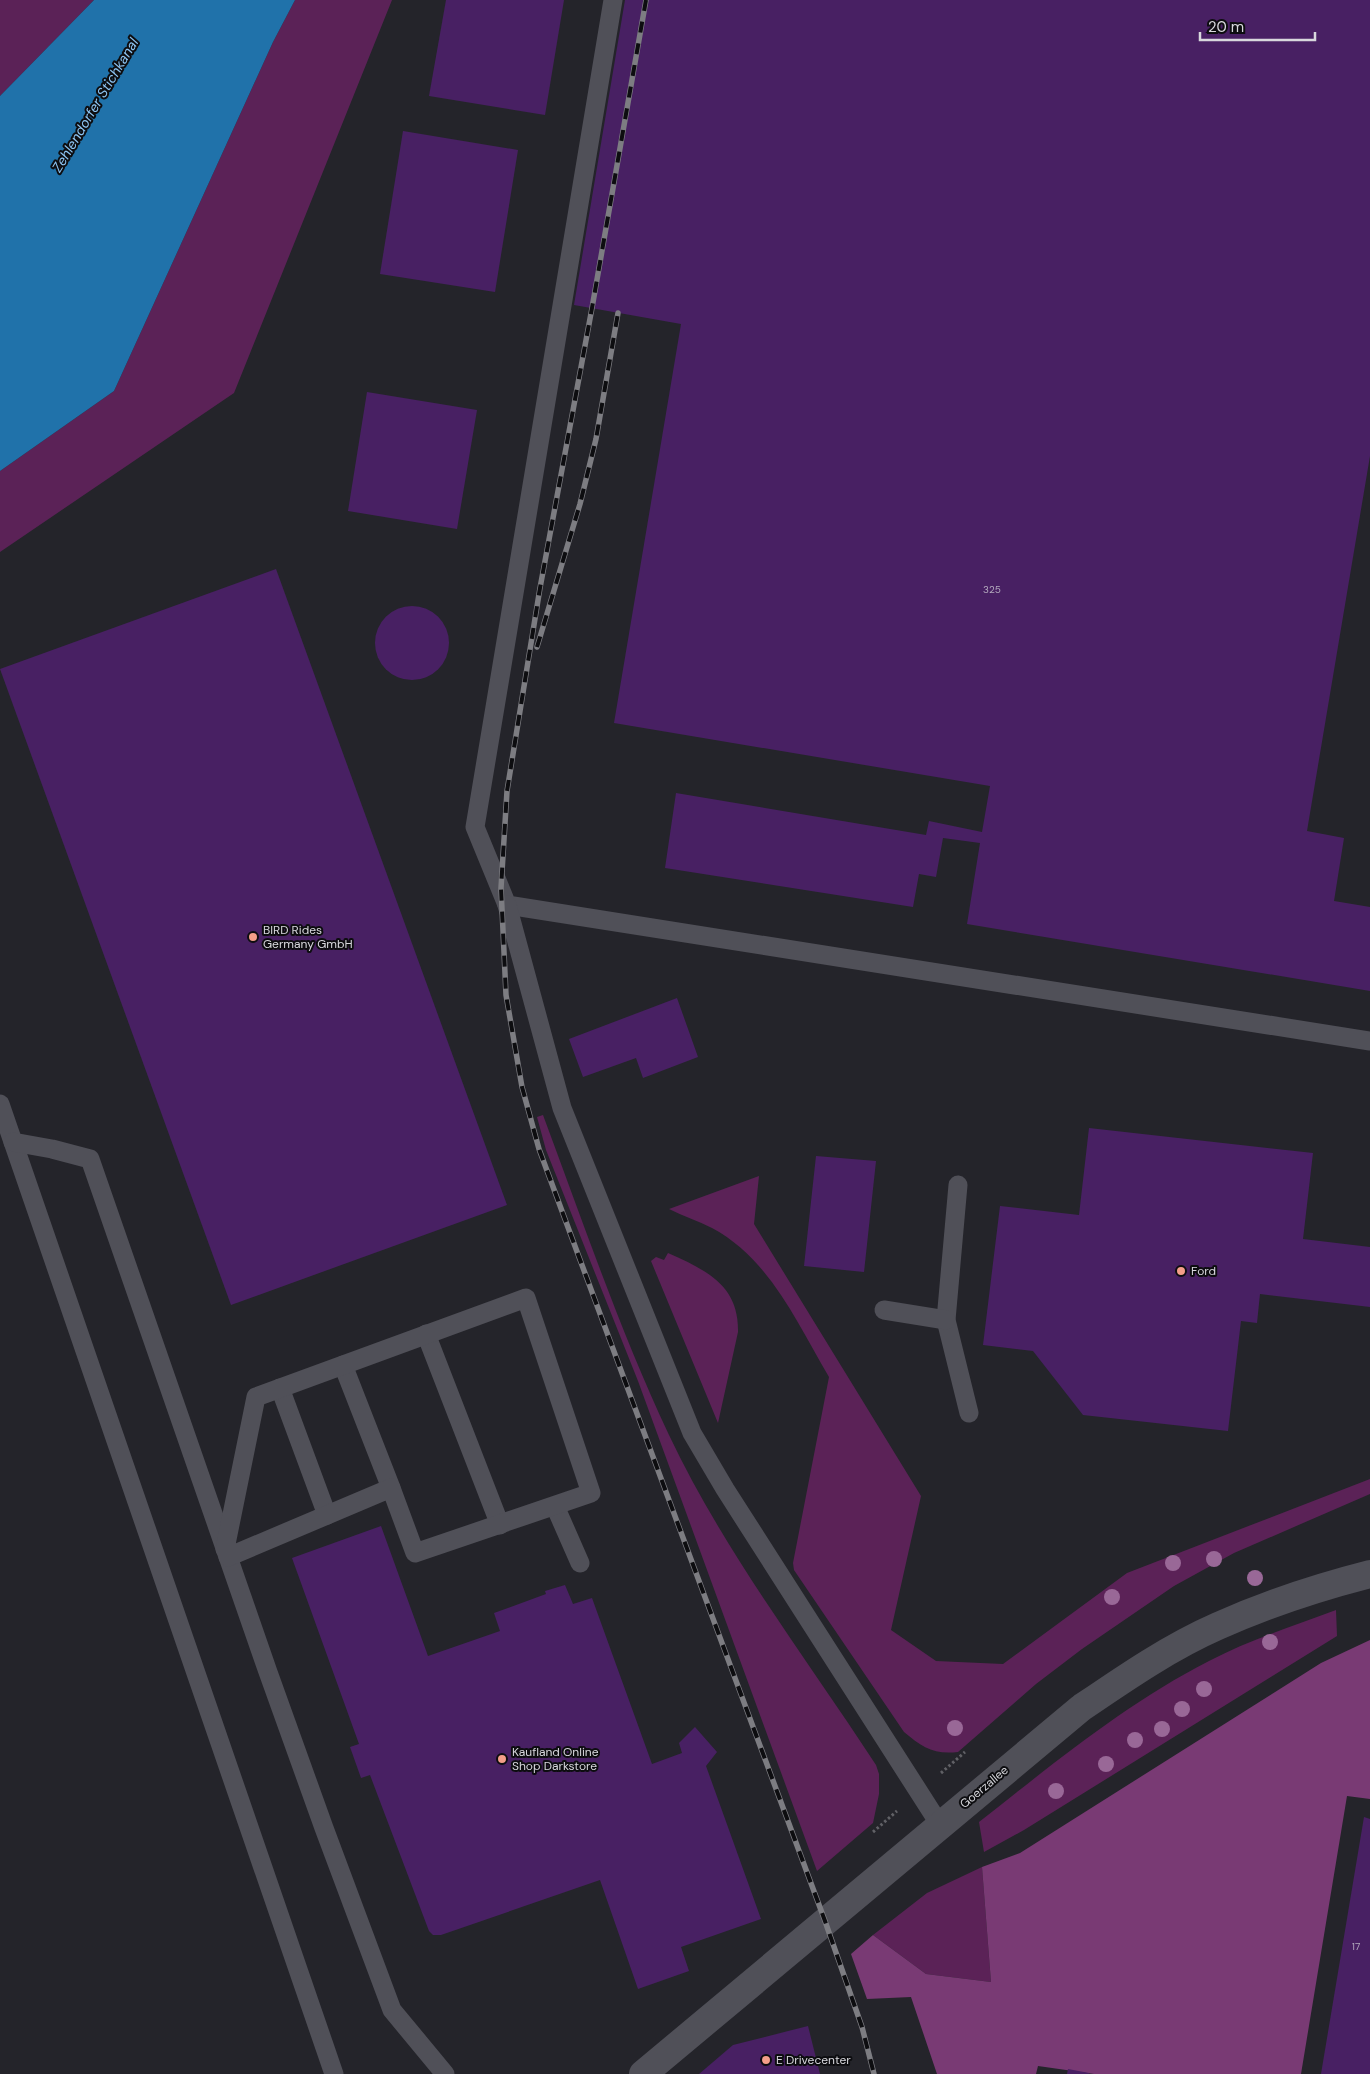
<svg xmlns="http://www.w3.org/2000/svg" width="1370" height="2074" viewBox="0 0 1370 2074" font-family="'DM Sans',sans-serif">
<rect width="100%" height="100%" fill="#24242a"/>
<!-- green -->
<g fill="#5b2257">
<path d="M 0,0 L 94,0 L 0,96 Z"/>
<path d="M 295,0 L 392,0 L 234,393 L 0,552 L 0,471 L 114,391 L 273,42 Z"/>
<path d="M 543,1115 C 583,1222 620,1331 669,1435 C 725,1553 805,1656 876,1765 L 879,1774 L 879,1794 L 873,1823 L 817,1871 L 638,1381 L 546,1150 L 537,1117 Z"/>
<path d="M 759,1176 L 754,1224 L 921,1496 L 891,1630 L 936,1661 L 1003,1664 L 1127,1573 L 1370,1479 L 1370,1494 L 1234,1553 L 1174,1586 L 1082,1649 L 1036,1684 L 958,1752 C 934,1755 922,1747 904,1732 L 794,1570 L 793,1563 L 829,1377 C 797,1323 770,1259 712,1228 C 698,1221 683,1216 669,1209 Z"/>
<path d="M 668,1253 C 706,1270 739,1285 738,1332 L 718,1423 L 651,1261 L 656,1257 L 664,1260 Z"/>
<path d="M 1336,1610 L 1337,1636 L 1024,1830 L 984,1852 L 979,1822 C 1053,1764 1125,1704 1209,1661 C 1249,1640 1294,1626 1336,1610 Z"/>
<path d="M 982,1867 L 991,1982 L 926,1974 L 873,1935 L 927,1893 Z"/>
</g>
<!-- forest -->
<path fill="#793a74" d="M 1370,1640 L 1370,1799 L 1347,1796 L 1301,2074 L 1094,2074 L 1038,2066 L 1036,2074 L 937,2074 L 911,1997 L 867,1999 L 851,1954 L 873,1935 L 926,1974 L 991,1982 L 982,1867 L 1020,1853 L 1321,1663 Z"/>
<!-- water -->
<path fill="#2072aa" d="M 94,0 L 295,0 L 273,42 L 114,391 L 0,471 L 0,96 Z"/>
<!-- building -->
<g fill="#482063">
<path d="M 446,0 L 564,0 L 545,115 L 429,96 Z"/>
<path d="M 625,0 L 1370,0 L 1370,456 L 1307,831 L 1344,838 L 1334,901 L 1370,907 L 1370,991 L 967,924 L 980,843 L 943,838 L 936,877 L 919,874 L 913,907 L 665,868 L 676,793 L 926,835 L 929,821 L 982,832 L 990,786 L 614,723 L 681,324 L 574,305 Z"/>
<path d="M 403,131 L 518,150 L 495,292 L 380,274 Z"/>
<path d="M 367,392 L 477,410 L 457,529 L 348,511 Z"/>
<path d="M 276,569 L 507,1205 L 231,1305 L 0,669 Z"/>
<circle cx="412" cy="643" r="37"/>
<path d="M 677,998 L 698,1057 L 643,1078 L 636,1058 L 583,1077 L 569,1039 Z"/>
<path d="M 1089,1128 L 1313,1153 L 1303,1239 L 1370,1247 L 1370,1307 L 1260,1294 L 1257,1323 L 1241,1321 L 1228,1431 L 1083,1415 L 1033,1351 L 983,1345 L 1000,1206 L 1079,1215 Z"/>
<path d="M 816,1156 L 876,1161 L 864,1272 L 804,1266 Z"/>
<path d="M 381,1526 L 428,1656 L 500,1631 L 494,1613 L 546,1594 L 545,1591 L 565,1585 L 573,1604 L 592,1598 L 652,1764 L 682,1753 L 679,1743 L 695,1727 L 717,1752 L 706,1766 L 761,1919 L 681,1947 L 689,1971 L 638,1989 L 600,1880 L 441,1935 L 433,1935 L 429,1931 L 370,1775 L 361,1778 L 350,1747 L 359,1744 L 292,1558 Z"/>
<path d="M 1364,1817 L 1370,1819 L 1370,2074 L 1321,2074 Z"/>
<path d="M 808,2026 L 820,2074 L 699,2074 L 733,2045 Z"/>
<path d="M 1068,2069 L 1089,2073 L 1089,2074 L 1067,2074 Z"/>
</g>
<g fill="none" stroke-linecap="round" stroke-linejoin="round">
<!-- path -->
<g stroke="#616166" stroke-width="3" stroke-dasharray="2.5 2.5" stroke-linecap="butt">
<path d="M 941,1773 L 965,1752"/>
<path d="M 873,1832 L 897,1811"/>
</g>
<!-- service -->
<g stroke="#505058" stroke-width="19">
<path d="M 613,0 L 475,827 L 507,905 L 1370,1041"/>
<path d="M 507,905 L 562,1108 L 692,1433 L 725,1489 L 940,1825"/>
<path d="M 0,1104 L 334,2074"/>
<path d="M 13,1142 L 52,1149 L 90,1159 L 268,1672 L 324,1828 L 392,2010 L 445,2074"/>
<path d="M 958,1185 L 946,1320 L 969,1413"/>
<path d="M 884,1310 L 946,1320"/>
<path d="M 426,1334 L 500,1525"/>
<path d="M 343,1365 L 391,1488"/>
<path d="M 280,1388 L 327,1515"/>
<path d="M 555,1506 L 580,1563"/>
<path d="M 225,1549 L 256,1397 L 526,1298 L 591,1493 L 415,1553 L 391,1488 L 228,1557"/>
</g>
<!-- secondary -->
<path stroke="#505058" stroke-width="28" d="M 643,2074 L 1081,1708 C 1125,1678 1170,1647 1218,1626 C 1267,1604 1319,1587 1370,1574"/>
<!-- rail casing -->
<g stroke="#7d7d82" stroke-width="5.5">
<g id="rail">
<path d="M 646,0 L 592,308 L 540,588 L 507,791 L 501,888 L 506,995 L 522,1087 L 539,1149 L 825,1921 L 862,2027 L 874,2074"/>
<path d="M 537,647 L 580,504 L 596,439 L 618,313"/>
</g>
</g>
<!-- rail -->
<use href="#rail" stroke="#0d0d10" stroke-width="4" stroke-dasharray="11" stroke-linecap="butt"/>
</g>
<!-- trees -->
<g fill="#996897">
<circle cx="1214" cy="1559" r="8"/>
<circle cx="1173" cy="1563" r="8"/>
<circle cx="1255" cy="1578" r="8"/>
<circle cx="1112" cy="1597" r="8"/>
<circle cx="1270" cy="1642" r="8"/>
<circle cx="1204" cy="1689" r="8"/>
<circle cx="1182" cy="1709" r="8"/>
<circle cx="955" cy="1728" r="8"/>
<circle cx="1162" cy="1729" r="8"/>
<circle cx="1135" cy="1740" r="8"/>
<circle cx="1106" cy="1764" r="8"/>
<circle cx="1056" cy="1791" r="8"/>
</g>
<!-- markers -->
<g fill="#f49e89" stroke="#0d0d10" stroke-width="2">
<circle cx="253" cy="937" r="5"/>
<circle cx="1181" cy="1271" r="5"/>
<circle cx="502" cy="1759" r="5"/>
<circle cx="766" cy="2060" r="5"/>
</g>
<g text-anchor="middle" stroke-width="4" stroke-linejoin="round" paint-order="stroke">
<!-- number labels -->
<g font-size="10" fill="#b4aabe">
<text x="992" y="593">325</text>
<text x="1356" y="1950">17</text>
</g>
<!-- poi labels -->
<g font-size="12" fill="#d8d8dd" stroke="#0d0d10" text-anchor="start">
<text x="263" y="934">BIRD Rides<tspan x="263" dy="14">Germany GmbH</tspan></text>
<text x="1191" y="1275">Ford</text>
<text x="512" y="1756">Kaufland Online<tspan x="512" dy="14">Shop Darkstore</tspan></text>
<text x="776" y="2064">E Drivecenter</text>
</g>
<!-- street labels -->
<g font-size="12" fill="#d8d8dd" stroke="#0d0d10">
<text transform="translate(984 1787) rotate(-40)" y="4">Goerzallee</text>
</g>
<!-- water labels -->
<g font-size="14" font-style="italic" fill="#8dc5f3" stroke="#0d0d10">
<text transform="translate(95 105) rotate(-59)" y="5">Zehlendorfer Stichkanal</text>
</g>
</g>
<!-- scale -->
<path d="M1200 32v8h115v-8" fill="none" stroke="#d8d8dd" stroke-width="2.5"/>
<text x="1208" y="32" font-size="15" fill="#d8d8dd" stroke="#0d0d10" stroke-width="4" paint-order="stroke">20 m</text>
</svg>
